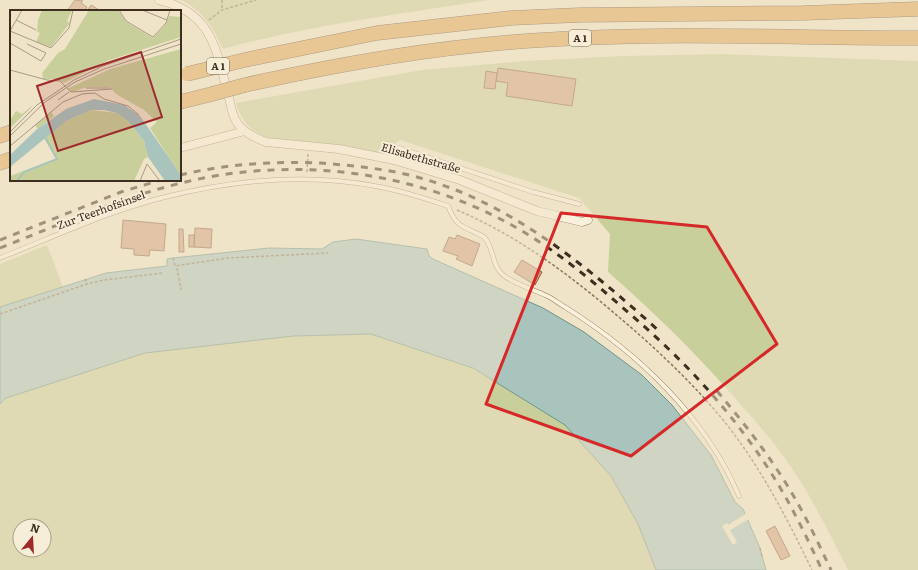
<svg xmlns="http://www.w3.org/2000/svg" width="918" height="570" viewBox="0 0 918 570" font-family="Literata,serif">
<rect width="100%" height="100%" fill="#f0e4c8"/>
<!-- green -->
<g fill="#c9cf9b" fill-rule="evenodd">
<path d="M 181,0 L 489,0 C 400,14 311,25 223,49 C 213,27 203,11 181,0 Z"/>
<path d="M 722,54 L 918,61 L 918,570 L 848,570 C 830,535 813,499 791,467 C 776,445 759,425 741,405 C 700,357 656,314 608,272 L 610,234 L 579,198 L 400,140 L 382,153 L 267,138 C 249,129 242,122 236,103 L 422,70 L 525,61 L 623,56 Z"/>
<path d="M 47,245 L 63,287 L 0,307 L 0,264 Z"/>
<path d="M 371,334 L 473,368 L 565,425 L 611,476 L 638,524 L 656,570 L 0,570 L 0,404 L 6,398 L 145,353 L 293,336 ZM 20,526 L 44,526 L 44,550 L 20,550 Z"/>
</g>
<!-- water -->
<path fill="#a9c4bc" stroke="#6f938a" d="M 356,239 L 427,249 L 429,256 L 433,259 L 543,308 L 584,332 L 642,375 L 672,405 L 711,455 L 735,502 L 743,509 L 760,548 L 766,570 L 656,570 L 638,524 L 611,476 L 565,425 L 473,368 L 371,334 L 293,336 L 145,353 L 6,398 L 0,404 L 0,307 L 106,273 L 167,266 L 167,259 L 173,258 L 269,248 L 322,249 L 333,242 Z"/>
<!-- pier -->
<path fill="#f0e4c8" d="M 747,513 L 749,519 L 730,530 L 737,542 L 733,545 L 722,526 L 727,523 L 728,525 Z"/>
<!-- building -->
<g fill="#cf9f7d" stroke="#8d5f41">
<path d="M 75,0 L 83,1 L 81,3 L 87,7 L 85,11 L 67,11 Z"/>
<path d="M 91,5 L 101,11 L 87,11 Z"/>
<path d="M 498,68 L 576,79 L 572,106 L 506,96 L 508,83 L 496,81 Z"/>
<path d="M 486,71 L 497,73 L 495,89 L 484,88 Z"/>
<path d="M 123,220 L 166,224 L 164,251 L 150,250 L 149,256 L 134,255 L 134,249 L 121,248 Z"/>
<path d="M 195,228 L 212,229 L 211,248 L 194,247 Z"/>
<path d="M 179,229 L 183,229 L 184,252 L 179,252 Z"/>
<rect x="189" y="235" width="5" height="12"/>
<path d="M 457,235 L 480,244 L 472,266 L 456,259 L 458,256 L 443,251 L 449,237 L 455,239 Z"/>
<path d="M 522,260 L 542,272 L 535,285 L 514,272 Z"/>
<path d="M 775,526 L 790,556 L 781,560 L 766,531 Z"/>
</g>
<g fill="none" stroke-linecap="round" stroke-linejoin="round">
<!-- service casing -->
<g stroke="#8d765c" stroke-width="5">
<g id="service">
<path d="M 387,144 L 533,192 L 579,204"/>
<path d="M 0,258 C 54,237 108,211 165,197 C 233,180 306,173 375,186 C 400,190 424,198 448,206 C 455,223 458,225 474,232 C 478,234 482,235 485,238 C 494,249 492,266 503,275 C 516,285 533,289 547,296 C 554,299 559,304 565,307 C 638,353 705,416 739,496"/>
</g>
</g>
<!-- minor casing -->
<g stroke="#8d765c" stroke-width="9">
<g id="minor">
<path d="M 159,0 C 214,13 216,51 229,98 C 231,105 232,115 236,121 C 242,132 255,138 266,142 L 339,149 L 394,160 L 460,180 L 537,211 L 582,222 L 588,220"/>
<path d="M 180,148 L 245,131"/>
</g>
</g>
<!-- motorway casing -->
<g stroke="#5b4430" stroke-width="15">
<g id="motorway">
<path d="M 249,59 L 377,33 L 511,18 L 579,15 L 803,13 L 918,9"/>
<path d="M 245,85 C 334,65 423,49 513,42 C 647,31 784,38 918,38"/>
<path d="M 180,102 L 212,94"/>
<path d="M 0,136 L 11,132"/>
<path d="M 0,163 L 11,159"/>
</g>
</g>
<!-- path -->
<g stroke="#8d765c" stroke-width="1.5" stroke-dasharray="3 2" stroke-linecap="butt">
<path d="M 222,0 L 222,10"/>
<path d="M 209,20 L 222,10 L 256,0"/>
<path d="M 307,172 L 308,154"/>
<path d="M 457,210 C 518,236 570,275 620,318 C 653,346 685,376 713,408 C 755,456 785,514 812,570"/>
<path d="M 173,258 L 175,266 L 227,258 L 328,253"/>
<path d="M 177,268 L 181,290"/>
<path d="M 85,279 L 87,284"/>
<path d="M 0,314 L 87,284 L 104,280 L 163,273"/>
<path d="M 760,548 L 762,557"/>
</g>
<!-- service -->
<use href="#service" stroke="#faf1dc" stroke-width="4"/>
<!-- minor -->
<use href="#minor" stroke="#faf1dc" stroke-width="8"/>
<!-- motorway -->
<use href="#motorway" stroke="#e0a458" stroke-width="14"/>
<!-- rail -->
<g stroke="#3d2e20" stroke-width="3" stroke-dasharray="7 7" stroke-linecap="butt">
<path d="M 180,175 C 226,164 274,161 321,163 C 344,165 367,167 390,171 C 496,190 581,261 658,330"/>
<path d="M 0,240 L 121,192 L 161,180"/>
<path d="M 0,248 C 76,218 153,183 235,173 C 335,161 436,180 522,231 C 561,254 596,284 630,314 C 685,361 734,414 773,476 C 792,506 807,538 822,570"/>
<path d="M 717,391 C 738,416 759,442 778,471 C 799,502 815,536 831,570"/>
</g>
<!-- motorway-bridge casing -->
<g stroke="#5b4430" stroke-width="15" stroke-linecap="butt">
<g id="motorway-bridge">
<path d="M 187,74 L 249,59"/>
<path d="M 212,94 L 245,85"/>
</g>
</g>
<!-- motorway-bridge -->
<use href="#motorway-bridge" stroke="#e0a458" stroke-width="14"/>
</g>
<!-- marked area -->
<path d="M0 0H918V570H0ZM 561,213 L 707,227 L 777,344 L 631,456 L 486,404 Z" fill="#f0e4c8" fill-opacity=".55" fill-rule="evenodd"/>
<path fill="none" stroke="#d62828" stroke-width="3" stroke-linejoin="round" d="M 561,213 L 707,227 L 777,344 L 631,456 L 486,404 Z"/>
<g text-anchor="middle" stroke-width="4" stroke-linejoin="round" paint-order="stroke">
<!-- shield labels -->
<g fill="#f7eed8" stroke="#756857" stroke-width="1">
<rect x="569" y="30" width="22" height="16" rx="3"/>
<rect x="207" y="58" width="22" height="16" rx="3"/>
</g>
<g font-size="10" font-weight="bold" fill="#3d2e20">
<text x="580" y="42">A 1</text>
<text x="218" y="70">A 1</text>
</g>
<!-- street labels -->
<g font-size="11" fill="#3d2e20" stroke="#f7eed8">
<text transform="translate(421 158) rotate(16)" y="4">Elisabethstraße</text>
<text transform="translate(101 210) rotate(-20)" y="4">Zur Teerhofsinsel</text>
</g>
</g>
<!-- overview -->
<g transform="translate(10 10)">
<rect width="171" height="171" fill="#f0e4c8"/>
<path d="M 32,0 L 62,0 L 57,11 L 60,13 L 41,37 L 26,32 L 30,23 L 27,22 L 28,10 ZM 79,0 L 108,0 L 116,12 L 143,28 L 156,14 L 159,6 L 171,7 L 171,27 L 97,51 L 54,73 L 47,69 L 33,69 L 32,63 L 48,43 L 55,39 ZM 171,39 L 171,166 L 140,118 L 147,112 L 134,100 L 106,84 L 100,77 L 77,77 L 62,82 L 57,79 L 100,59 ZM 23,95 L 20,99 L 0,118 L 0,110 L 6,101 L 12,104 ZM 81,100 L 107,103 L 119,112 L 134,131 L 138,147 L 134,149 L 124,171 L 0,171 L 0,166 L 46,149 L 34,128 L 56,111 ZM 41,102 L 44,106 L 28,119 L 25,115 Z" fill="#c9cf9b"/>
<path d="M 84,89 L 114,95 L 130,106 L 162,152 L 171,166 L 171,171 L 155,171 L 138,147 L 134,131 L 119,112 L 107,103 L 94,100 L 81,100 L 56,111 L 0,157 L 0,145 L 26,120 L 56,99 Z" fill="#a9c4bc"/>
<path fill="none" stroke="#a9c4bc" stroke-width="2" d="M 7,171 L 14,162 L 47,149 L 35,127"/>
<path fill="none" stroke="#a89b85" stroke-width="1" d="M 12,0 L 0,21 L 41,38M 109,0 L 116,11 L 143,27 L 156,13 L 160,0M 132,0 L 157,10M 6,10 L 26,20M 0,33 L 31,51 L 36,43 L 17,34M 41,38 L 59,18 L 63,0M 0,60 L 37,70 L 50,71 L 61,82 L 102,79M 76,78 L 100,78M 48,90 L 59,82M 0,122 L 27,95 L 64,70 L 93,56 L 171,29M 0,126 L 35,92 L 65,72 L 94,59 L 171,34M 0,136 L 53,92 L 72,84 L 85,83 L 94,89 L 118,96 L 129,105M 130,171 L 137,154 L 150,171"/>
<path fill="#9e2a2b" fill-opacity="0.15" stroke="#9e2a2b" stroke-width="2" d="M 131,42 L 152,107 L 48,141 L 27,76 Z"/>
<rect width="171" height="171" fill="none" stroke="#3d2e20" stroke-width="2"/>
</g>
<!-- north arrow -->
<g transform="translate(32 538) rotate(18)"><circle r="19" fill="#f7eed8" stroke="#ada18e"/>
<path d="M0-3L7 15L0 10L-7 15Z" fill="#9e2a2b"/>
<text y="-6" font-size="11" font-weight="bold" text-anchor="middle" fill="#3d2e20">N</text>
</g>
</svg>
